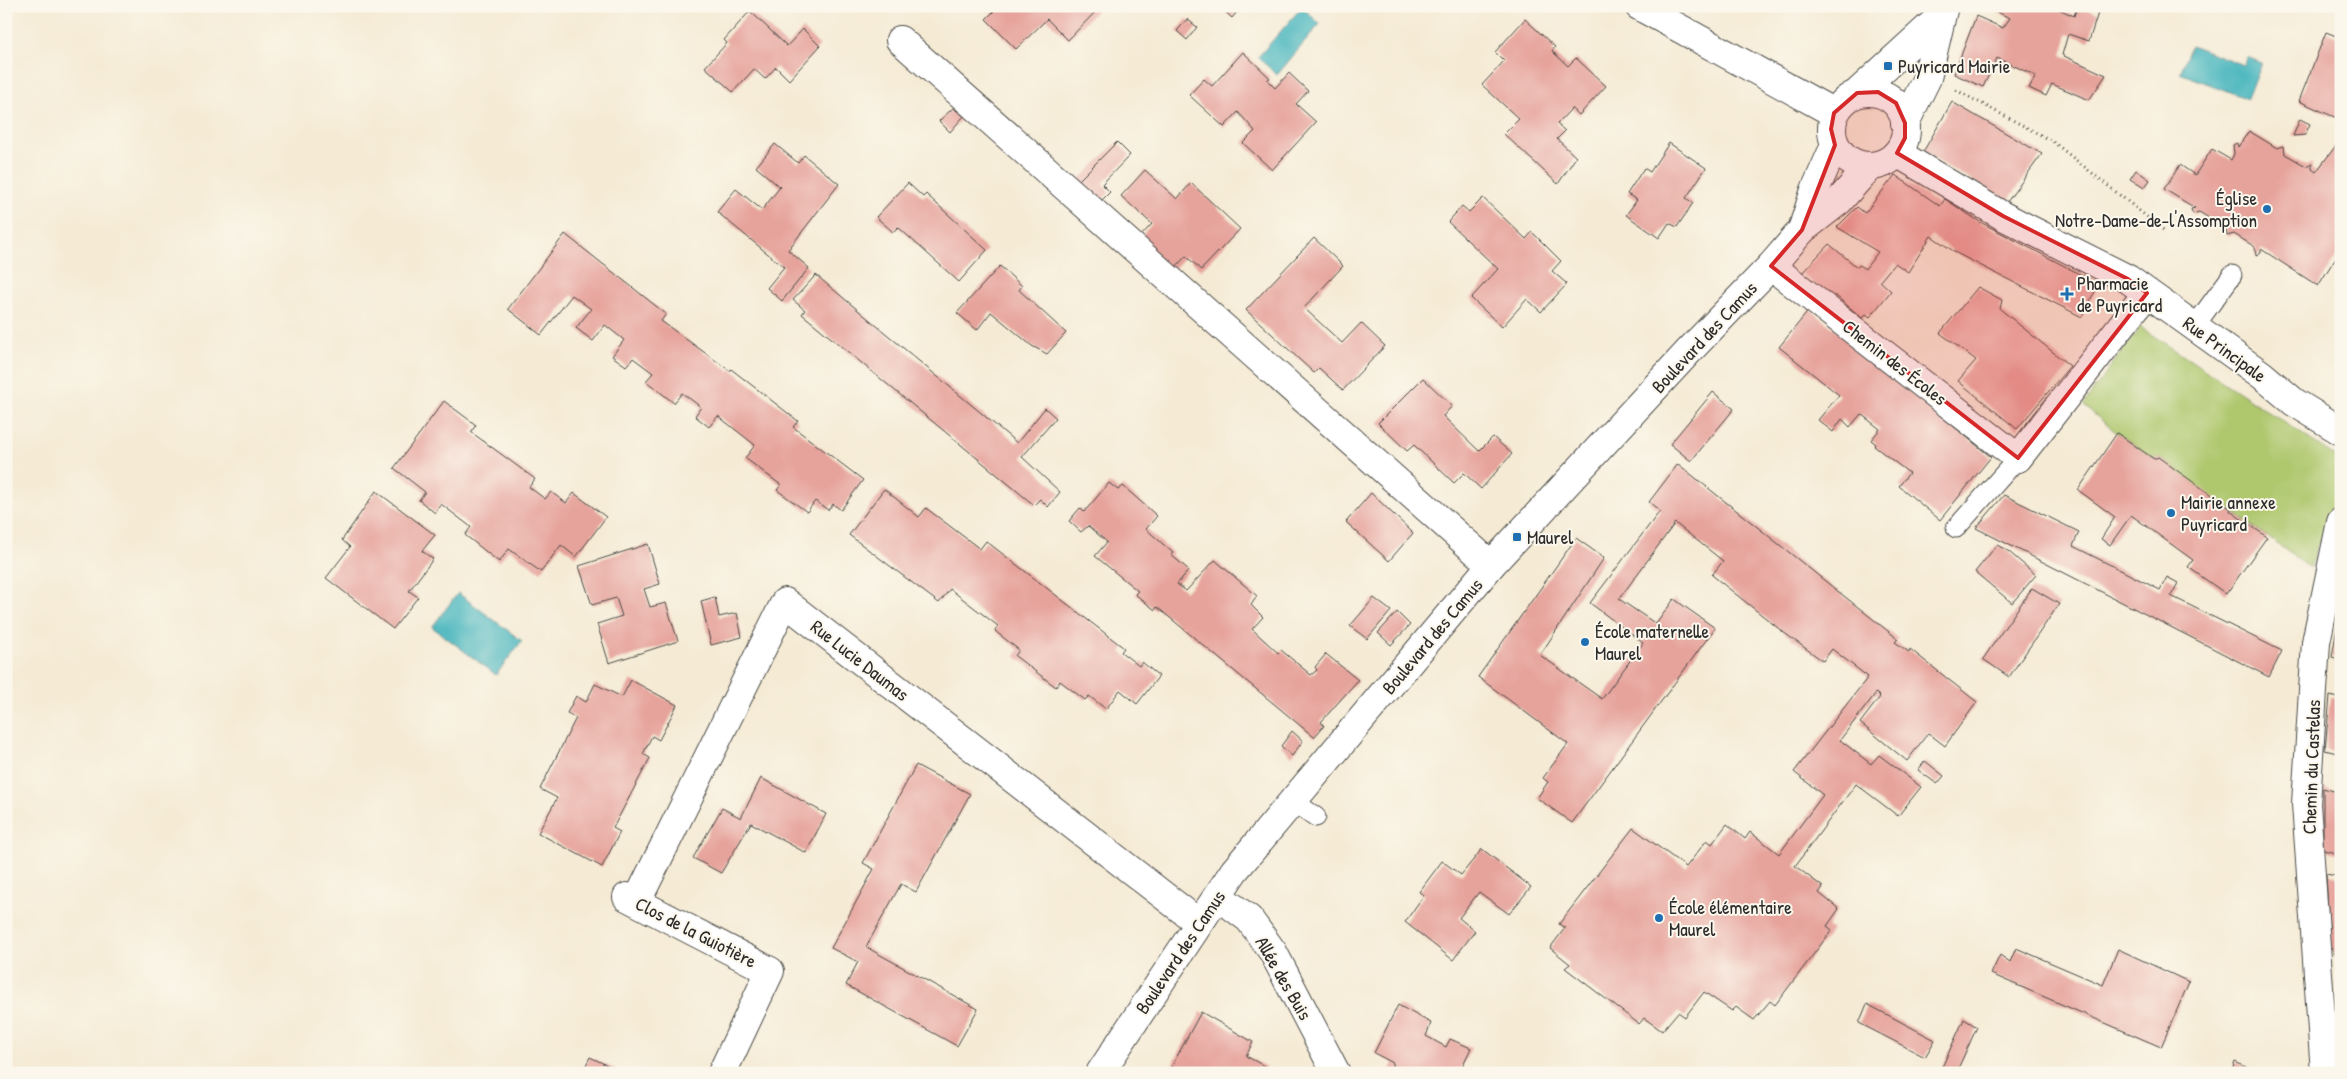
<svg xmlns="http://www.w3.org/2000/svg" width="2347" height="1079" viewBox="0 0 2347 1079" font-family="'Patrick Hand',sans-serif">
<rect width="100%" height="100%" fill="#fbf7ec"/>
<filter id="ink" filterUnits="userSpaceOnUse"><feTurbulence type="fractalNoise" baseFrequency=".02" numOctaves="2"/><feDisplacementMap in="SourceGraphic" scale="10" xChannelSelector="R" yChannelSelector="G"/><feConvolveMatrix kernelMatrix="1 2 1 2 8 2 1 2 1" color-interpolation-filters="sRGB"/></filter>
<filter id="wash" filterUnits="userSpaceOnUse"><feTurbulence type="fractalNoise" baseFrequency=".0096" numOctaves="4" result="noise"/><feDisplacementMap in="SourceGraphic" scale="20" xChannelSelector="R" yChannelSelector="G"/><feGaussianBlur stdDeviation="1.12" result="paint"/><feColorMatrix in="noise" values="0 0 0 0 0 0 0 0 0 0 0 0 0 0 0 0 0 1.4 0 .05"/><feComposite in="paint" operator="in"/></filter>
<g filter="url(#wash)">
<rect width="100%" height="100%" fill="#f5ebd5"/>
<!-- green -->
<path fill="#afc86e" stroke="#6d7a4c" d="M 2140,327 L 2341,460 L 2341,483 L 2310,568 L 2158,457 L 2154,459 L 2117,433 L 2083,405 Z"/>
<!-- water -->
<g fill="#46b5bd" stroke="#387074">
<path d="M 1302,7 L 1320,24 L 1277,75 L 1258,57 Z"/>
<path d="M 2191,45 L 2243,65 L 2247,57 L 2262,63 L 2248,99 L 2180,73 Z"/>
<path d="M 458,593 L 522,641 L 496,675 L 432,627 Z"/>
</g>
<g id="blocks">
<!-- building -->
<g fill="#e6a39b">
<path d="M 918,6 L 929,6 L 924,12 Z"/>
<path d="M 999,6 L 1101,6 L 1068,40 L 1047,19 L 1016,49 L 986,19 Z"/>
<path d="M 1219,6 L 1242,6 L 1232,18 Z"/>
<path d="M 1999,6 L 2052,6 L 2074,16 L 2077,7 L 2098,13 L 2089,41 L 2068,34 L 2062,55 L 2106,75 L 2089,100 L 2052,84 L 2046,96 L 2029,88 L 2036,76 L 1997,58 L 1983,87 L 1954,74 L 1976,16 L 2003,28 L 2010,18 L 1997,12 Z"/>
<path d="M 750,11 L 787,46 L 803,29 L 820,46 L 789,80 L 776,67 L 765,79 L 754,69 L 733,92 L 705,67 L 727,43 L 724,40 Z"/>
<path d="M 1187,19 L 1197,27 L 1187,40 L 1177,31 Z"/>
<path d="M 1525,19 L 1555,47 L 1552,51 L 1568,66 L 1576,58 L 1606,86 L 1579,115 L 1572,108 L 1557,124 L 1565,131 L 1557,139 L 1576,157 L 1558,184 L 1504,134 L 1519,119 L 1482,85 L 1504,61 L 1495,52 Z"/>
<path d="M 2326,32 L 2341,38 L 2341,120 L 2299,101 Z"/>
<path d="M 1243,52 L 1270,78 L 1267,80 L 1275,88 L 1289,73 L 1308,91 L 1296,104 L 1316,122 L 1272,170 L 1243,143 L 1255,131 L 1238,112 L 1224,127 L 1189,95 L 1204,79 L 1212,86 Z"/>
<path d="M 1952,102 L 2042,154 L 2007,202 L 1923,152 Z"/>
<path d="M 953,108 L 964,116 L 950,132 L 939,121 Z"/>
<path d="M 2300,119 L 2310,124 L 2305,135 L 2293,136 Z"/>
<path d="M 2249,131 L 2277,148 L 2284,146 L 2285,154 L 2306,166 L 2312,163 L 2312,169 L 2316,172 L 2341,139 L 2341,249 L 2318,286 L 2261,249 L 2261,253 L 2256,256 L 2255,247 L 2234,234 L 2227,236 L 2226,228 L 2199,212 L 2193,214 L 2191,209 L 2195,208 L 2164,189 L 2180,165 L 2195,175 L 2212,149 L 2231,160 L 2234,154 L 2233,145 L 2237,143 L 2238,147 Z"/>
<path d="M 1117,142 L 1130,155 L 1102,184 L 1110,192 L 1098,204 L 1077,182 Z"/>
<path d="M 1669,143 L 1706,168 L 1686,198 L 1693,203 L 1677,227 L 1669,223 L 1659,238 L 1626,215 L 1637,200 L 1627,194 L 1644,168 L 1650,172 Z"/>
<path d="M 775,144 L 798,163 L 804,155 L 839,184 L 788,250 L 809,268 L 782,301 L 767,288 L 784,267 L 717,212 L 736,189 L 762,210 L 780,187 L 756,167 Z"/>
<path d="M 1145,170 L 1177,199 L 1191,183 L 1240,229 L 1201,270 L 1186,256 L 1172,271 L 1138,239 L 1152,224 L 1121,196 Z"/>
<path d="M 2136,170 L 2150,180 L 2144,188 L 2130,179 Z"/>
<path d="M 1895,175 L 1940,206 L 1945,199 L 1980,222 L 2099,284 L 2082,317 L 1958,254 L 1931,236 L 1908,272 L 1895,263 L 1880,281 L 1891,291 L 1870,317 L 1866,314 L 1862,318 L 1835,295 L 1832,299 L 1802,273 L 1829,244 L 1857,267 L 1860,265 L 1865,269 L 1878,252 L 1837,227 L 1857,207 L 1865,213 Z"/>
<path d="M 908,183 L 923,197 L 926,194 L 987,250 L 959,282 L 898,227 L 893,232 L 876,217 Z"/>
<path d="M 1483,198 L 1526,239 L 1532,232 L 1561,261 L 1552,271 L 1567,284 L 1541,312 L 1527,299 L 1502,327 L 1471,298 L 1498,269 L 1448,222 L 1462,206 L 1469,212 Z"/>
<path d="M 565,234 L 666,314 L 661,321 L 730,371 L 731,369 L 798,421 L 793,427 L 863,480 L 841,510 L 833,504 L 828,510 L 815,501 L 807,512 L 777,490 L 781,485 L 745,458 L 755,445 L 718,416 L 709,427 L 695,416 L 701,407 L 682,393 L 674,403 L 646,381 L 653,373 L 633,358 L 626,366 L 612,356 L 624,340 L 605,325 L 593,341 L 576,328 L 591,309 L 572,295 L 541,335 L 508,309 Z"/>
<path d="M 1314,238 L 1343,266 L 1304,308 L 1342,343 L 1361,323 L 1385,346 L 1343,390 L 1319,368 L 1314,373 L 1246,310 Z"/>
<path d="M 1000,266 L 1022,286 L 1019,290 L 1066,333 L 1047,354 L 1032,346 L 991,312 L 977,330 L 957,313 Z"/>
<path d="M 816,275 L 1017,443 L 1045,408 L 1056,418 L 1022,457 L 1060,492 L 1048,507 L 1040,499 L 1034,505 L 802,314 L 805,310 L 793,300 Z"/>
<path d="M 1978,287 L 2002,300 L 2000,309 L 2070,366 L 2017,429 L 1958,381 L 1976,360 L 1940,333 Z"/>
<path d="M 1810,309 L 1991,457 L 1940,520 L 1899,486 L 1909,473 L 1874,446 L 1876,444 L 1871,440 L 1880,429 L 1861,414 L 1850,427 L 1842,419 L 1833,432 L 1818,420 L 1839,395 L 1779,347 Z"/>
<path d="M 1423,378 L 1452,406 L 1443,416 L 1479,451 L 1493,437 L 1512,454 L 1481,489 L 1464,473 L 1454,483 L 1414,445 L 1407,451 L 1378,423 Z"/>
<path d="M 1713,392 L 1734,409 L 1691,461 L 1670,444 Z"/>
<path d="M 444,401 L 476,425 L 471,432 L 535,479 L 529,487 L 545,499 L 551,492 L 566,503 L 574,493 L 606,517 L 576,557 L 561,545 L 541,572 L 509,549 L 499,562 L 465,535 L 471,527 L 441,504 L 435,513 L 419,500 L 425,492 L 394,468 Z"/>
<path d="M 2117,433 L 2154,459 L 2158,457 L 2231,509 L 2230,511 L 2267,537 L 2226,594 L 2188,567 L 2193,560 L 2131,515 L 2110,545 L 2101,539 L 2115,517 L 2078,490 Z"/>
<path d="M 1678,464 L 1898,639 L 1895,642 L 1909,652 L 1910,649 L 1977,702 L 1945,746 L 1928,733 L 1907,761 L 1860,723 L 1880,697 L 1876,693 L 1840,740 L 1871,764 L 1879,755 L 1921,787 L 1898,816 L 1856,784 L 1795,866 L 1823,887 L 1819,893 L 1839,909 L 1827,926 L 1832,930 L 1775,1005 L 1770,1001 L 1754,1020 L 1736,1007 L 1732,1011 L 1704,992 L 1685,1017 L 1678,1012 L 1662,1031 L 1644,1018 L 1639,1024 L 1565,968 L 1570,964 L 1550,948 L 1565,928 L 1559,924 L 1633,828 L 1686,867 L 1707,840 L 1712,844 L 1727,824 L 1745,839 L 1750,832 L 1779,854 L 1823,795 L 1794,772 L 1868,677 L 1832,649 L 1823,661 L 1783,632 L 1712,575 L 1723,561 L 1675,523 L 1619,599 L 1656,624 L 1674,599 L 1715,628 L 1572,823 L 1537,798 L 1548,782 L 1543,778 L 1568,744 L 1478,677 L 1576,538 L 1604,558 L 1540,655 L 1602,699 L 1643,643 L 1590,603 L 1660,511 L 1649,502 Z"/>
<path d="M 1109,483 L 1118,490 L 1123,486 L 1157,516 L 1146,529 L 1173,553 L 1171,555 L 1189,570 L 1177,584 L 1186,591 L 1215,560 L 1257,596 L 1251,605 L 1263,617 L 1252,629 L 1278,653 L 1281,650 L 1311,675 L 1317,670 L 1315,667 L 1326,654 L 1358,680 L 1321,722 L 1324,726 L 1314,737 L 1157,607 L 1155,610 L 1135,594 L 1138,591 L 1095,556 L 1107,542 L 1088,526 L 1081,532 L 1069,521 L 1080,508 L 1084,512 Z"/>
<path d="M 884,489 L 919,517 L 926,508 L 980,549 L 986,541 L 1124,648 L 1121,652 L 1139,666 L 1142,662 L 1159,676 L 1137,704 L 1120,690 L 1106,709 L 1089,696 L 1085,700 L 1060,681 L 1056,687 L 1015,656 L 1019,650 L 995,631 L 998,626 L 950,589 L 939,603 L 849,535 Z"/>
<path d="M 376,491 L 435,535 L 422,551 L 433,559 L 409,591 L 418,597 L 393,629 L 326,578 L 350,547 L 342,540 Z"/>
<path d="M 1371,493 L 1413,533 L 1389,561 L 1346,522 Z"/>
<path d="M 2004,495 L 2079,532 L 2073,546 L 2160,590 L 2167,577 L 2178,583 L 2171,596 L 2282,651 L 2269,677 L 1976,528 Z"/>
<path d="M 648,544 L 660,584 L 644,589 L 650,607 L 666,603 L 678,641 L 609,663 L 597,624 L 622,616 L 616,598 L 592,605 L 579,566 Z"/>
<path d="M 1997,545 L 2008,551 L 2036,575 L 2012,603 L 1975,572 Z"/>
<path d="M 2032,588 L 2059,604 L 2009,677 L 1983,659 Z"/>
<path d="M 715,597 L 719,617 L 737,613 L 742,637 L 711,645 L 701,601 Z"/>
<path d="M 1374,598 L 1391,611 L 1367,639 L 1350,626 Z"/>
<path d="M 2340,610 L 2341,611 L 2341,660 L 2332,657 Z"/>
<path d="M 1397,612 L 1410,625 L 1391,645 L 1378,633 Z"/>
<path d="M 631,680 L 677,705 L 659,740 L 652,736 L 643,754 L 650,758 L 613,828 L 620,832 L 602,867 L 538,833 L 557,798 L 540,789 L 576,718 L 567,713 L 576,696 L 586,702 L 595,684 L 622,697 Z"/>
<path d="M 2330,696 L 2341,699 L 2341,754 L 2325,750 Z"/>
<path d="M 1292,731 L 1303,741 L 1292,756 L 1281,746 Z"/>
<path d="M 1925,761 L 1944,776 L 1937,784 L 1918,770 Z"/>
<path d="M 916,765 L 970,794 L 916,892 L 901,884 L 866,947 L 978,1009 L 957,1046 L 846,985 L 858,962 L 831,948 L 874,869 L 863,863 Z"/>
<path d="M 761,778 L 826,814 L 806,853 L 751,823 L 721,873 L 693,858 L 722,808 L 741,818 Z"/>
<path d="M 2323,788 L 2341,793 L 2341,854 L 2323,850 Z"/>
<path d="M 1482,849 L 1531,887 L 1509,914 L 1479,892 L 1459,918 L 1475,931 L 1453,960 L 1405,922 L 1424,895 L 1419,892 L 1442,861 L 1461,875 Z"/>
<path d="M 2326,874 L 2341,877 L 2341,957 L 2337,957 L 2330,946 Z"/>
<path d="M 2016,948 L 2103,985 L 2118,949 L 2189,982 L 2161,1047 L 1991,974 L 2000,955 L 2010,962 Z"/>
<path d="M 1867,1004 L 1935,1040 L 1925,1057 L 1859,1023 Z"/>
<path d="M 1398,1005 L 1431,1023 L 1426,1036 L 1446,1047 L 1450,1039 L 1471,1048 L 1459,1073 L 1396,1073 L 1390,1070 L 1393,1063 L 1374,1053 Z"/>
<path d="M 1201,1012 L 1253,1042 L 1246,1056 L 1266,1067 L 1264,1069 L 1270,1073 L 1168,1073 Z"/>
<path d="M 1964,1019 L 1977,1027 L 1956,1073 L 1953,1073 L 1942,1067 Z"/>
<path d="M 590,1057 L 617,1070 L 615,1073 L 582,1073 Z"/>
<path d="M 2235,1062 L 2251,1069 L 2250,1073 L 2231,1073 Z"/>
</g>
</g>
</g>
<g filter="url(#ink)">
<use href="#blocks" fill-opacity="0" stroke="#494844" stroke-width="1"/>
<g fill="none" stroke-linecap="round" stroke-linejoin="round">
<!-- lane casing -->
<g stroke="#494844" stroke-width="21">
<g id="lane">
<path d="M 2194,327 L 2232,275"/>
<path d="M 1956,528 L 2018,458"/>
<path d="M 1293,801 L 1316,817"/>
</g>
</g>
<!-- street casing -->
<g stroke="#494844" stroke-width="30">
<g id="street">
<path d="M 900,40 L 1491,565"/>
<path d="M 1897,153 L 2003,216 L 2128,279 L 2262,375 L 2294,402 L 2341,431"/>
<path d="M 1802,230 L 1815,190 L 1835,145"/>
<path d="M 1771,266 L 2018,458 L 2147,293"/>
<path d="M 1218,896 L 1249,919 L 1273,952 L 1336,1073"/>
<path d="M 627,897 L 770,971 L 722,1073"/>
<path d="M 637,901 L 785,602 L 1199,923"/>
<path d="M 1100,1073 L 1234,871 L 1491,565 L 1689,351 L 1771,266 L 1802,230 L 1839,201 L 1870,166"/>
<path d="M 2325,1073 L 2306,804 L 2316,642 L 2341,522"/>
</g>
</g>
<!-- secondary casing -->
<g stroke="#494844" stroke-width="30">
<g id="secondary">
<path d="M 1639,6 L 1834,113"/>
<circle cx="1869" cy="129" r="37"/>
<path d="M 1857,93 L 1941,16"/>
<path d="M 1905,123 L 1927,78 L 1944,6"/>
</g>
</g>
<!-- path -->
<path stroke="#494844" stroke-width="3" stroke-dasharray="1 4" stroke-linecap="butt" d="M 1956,90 L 2052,141 L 2166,232"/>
<!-- lane -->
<use href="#lane" stroke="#fff" stroke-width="19"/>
<!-- street -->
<use href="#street" stroke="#fff" stroke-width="28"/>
<!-- secondary -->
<use href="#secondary" stroke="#fff" stroke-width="28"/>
</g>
</g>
<!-- marked area -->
<path fill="#d62828" fill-opacity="0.2" stroke="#d62828" stroke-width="4" stroke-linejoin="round" d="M 1878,92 L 1896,103 L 1905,123 L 1905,138 L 1897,153 L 2003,216 L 2128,279 L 2147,293 L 2018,458 L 1771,266 L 1802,230 L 1835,145 L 1831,129 L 1834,113 L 1857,93 Z"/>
<!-- markers -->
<g fill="#1f6fb2" stroke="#fbf7ec" stroke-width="2">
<rect x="1883" y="61" width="10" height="10" rx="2.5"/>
<circle cx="2267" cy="209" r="5"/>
<path d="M2064.5 286.5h5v5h5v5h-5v5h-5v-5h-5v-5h5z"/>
<circle cx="2171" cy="513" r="5"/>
<rect x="1512" y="532" width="10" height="10" rx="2.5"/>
<circle cx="1585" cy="642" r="5"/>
<circle cx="1659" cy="918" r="5"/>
</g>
<g text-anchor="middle" stroke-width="4" stroke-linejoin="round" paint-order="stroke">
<!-- poi labels -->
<g font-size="19" fill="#2b2b2b" stroke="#fbf7ec" text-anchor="start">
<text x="1898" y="73">Puyricard Mairie</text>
<text x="2257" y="205" text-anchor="end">Église<tspan x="2257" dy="22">Notre-Dame-de-l'Assomption</tspan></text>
<text x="2077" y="290">Pharmacie<tspan x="2077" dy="22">de Puyricard</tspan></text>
<text x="2181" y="509">Mairie annexe<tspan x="2181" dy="22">Puyricard</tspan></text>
<text x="1527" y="544">Maurel</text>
<text x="1595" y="638">École maternelle<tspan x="1595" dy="22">Maurel</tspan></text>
<text x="1669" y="914">École élémentaire<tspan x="1669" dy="22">Maurel</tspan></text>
</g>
<!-- street labels -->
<g font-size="19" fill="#2b2b2b" stroke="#fbf7ec">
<text transform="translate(1704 337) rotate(-47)" y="7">Boulevard des Camus</text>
<text transform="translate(2225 349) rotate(36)" y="7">Rue Principale</text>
<text transform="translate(1895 362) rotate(38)" y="7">Chemin des Écoles</text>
<text transform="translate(1432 636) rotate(-50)" y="7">Boulevard des Camus</text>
<text transform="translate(860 660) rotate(38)" y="7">Rue Lucie Daumas</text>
<text transform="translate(2311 767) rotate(-88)" y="7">Chemin du Castelas</text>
<text transform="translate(696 932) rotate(27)" y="7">Clos de la Guiotière</text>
<text transform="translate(1180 952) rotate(-56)" y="7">Boulevard des Camus</text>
<text transform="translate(1284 978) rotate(60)" y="7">Allée des Buis</text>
</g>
</g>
<!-- margin -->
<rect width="2347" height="1079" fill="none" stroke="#fbf7ec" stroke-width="25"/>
</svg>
